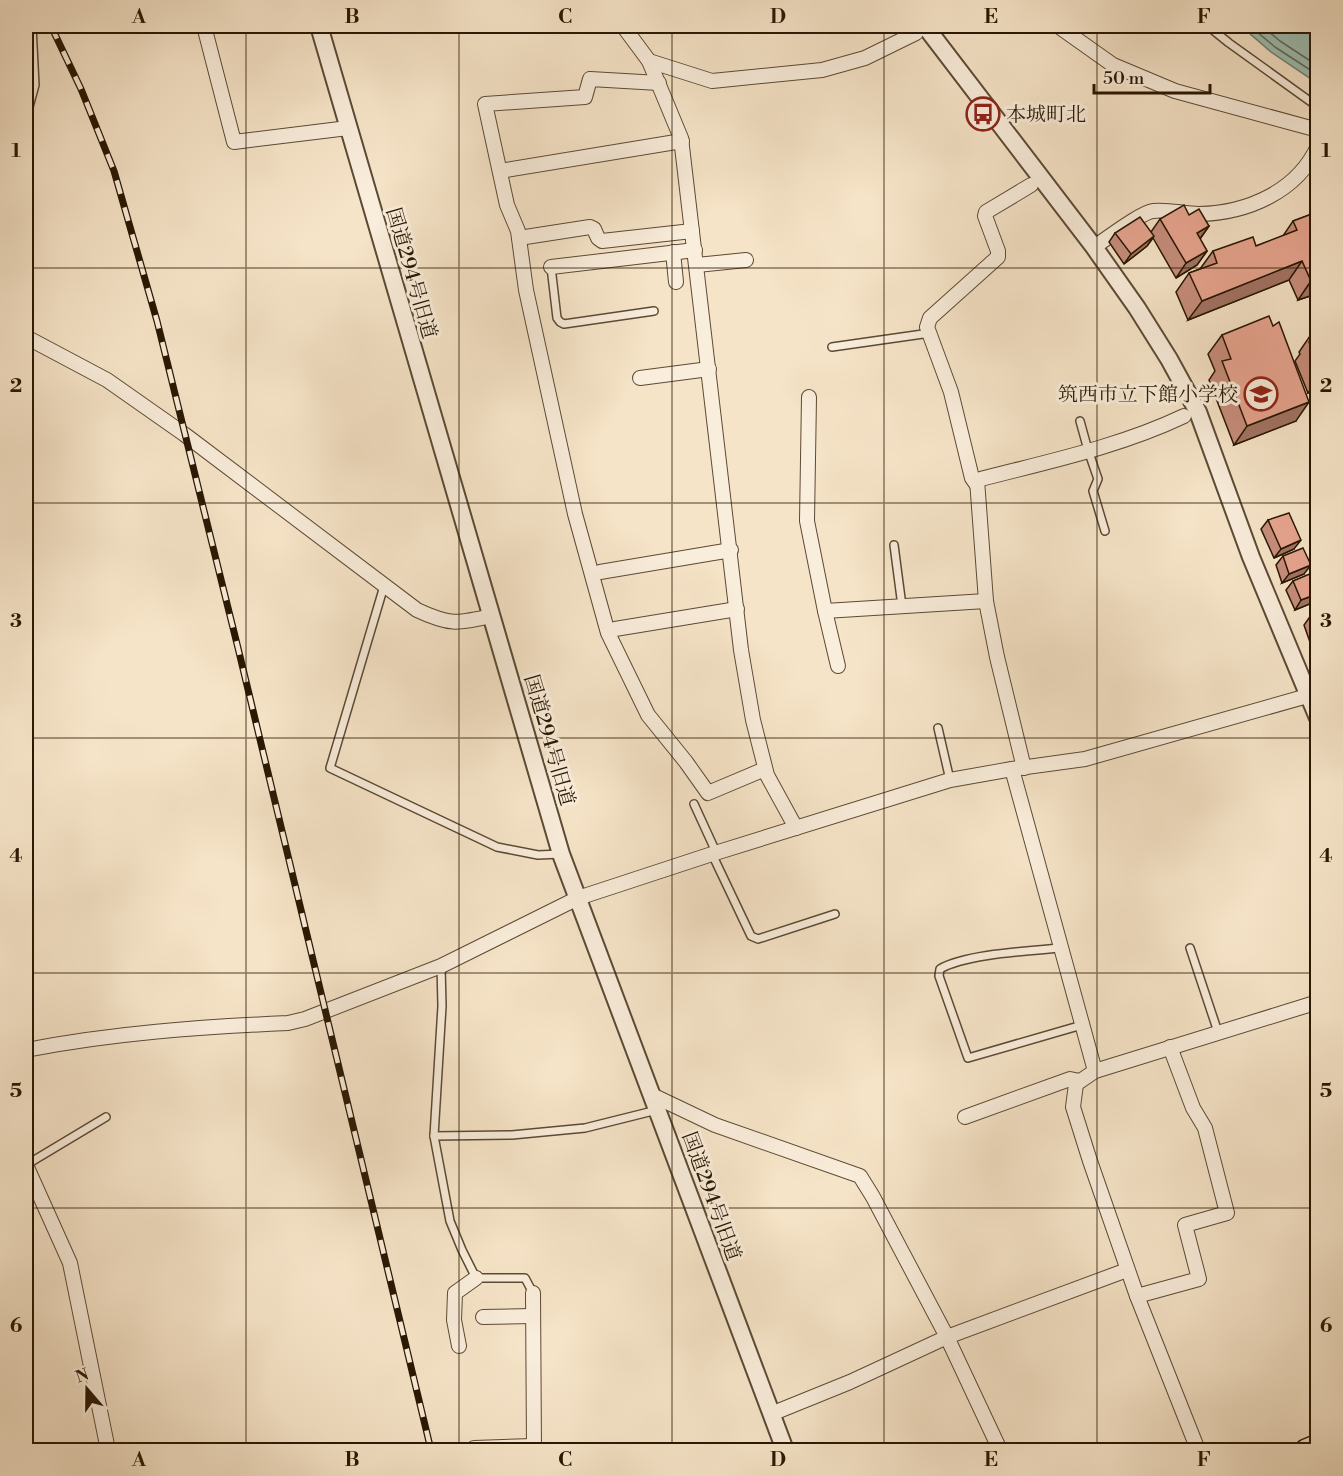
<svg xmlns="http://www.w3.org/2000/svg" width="1343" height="1476" viewBox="0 0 1343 1476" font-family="'Libre Bodoni','Noto Serif JP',serif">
<rect width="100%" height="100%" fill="#f6e4c8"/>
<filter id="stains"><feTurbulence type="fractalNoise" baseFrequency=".00333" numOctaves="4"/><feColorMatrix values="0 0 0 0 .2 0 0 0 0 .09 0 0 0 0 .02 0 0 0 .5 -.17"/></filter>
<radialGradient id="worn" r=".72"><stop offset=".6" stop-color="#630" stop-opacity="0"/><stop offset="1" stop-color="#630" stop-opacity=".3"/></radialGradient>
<!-- water -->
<path fill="#9dbfb4" stroke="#6f7c6d" stroke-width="1.5" d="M 1241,26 L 1317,26 L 1317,83 L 1271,52 Z"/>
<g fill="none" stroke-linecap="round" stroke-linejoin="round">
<!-- shore -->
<g stroke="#636b5b" stroke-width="1.5">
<path d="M 1250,26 L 1275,47 L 1318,75"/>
<path d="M 1262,26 L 1280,41 L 1318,66"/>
</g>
<!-- service casing -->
<g stroke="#5c4a34" stroke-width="10">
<g id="service">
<path d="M 1208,26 L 1229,43 L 1318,107"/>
<path d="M 26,118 L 35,85 L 32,26"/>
<path d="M 551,267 L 557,318 L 560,322 L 564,324 L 654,311"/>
<path d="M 832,347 L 930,333"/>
<path d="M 1080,421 L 1088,450 L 1098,479 L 1093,491 L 1105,531"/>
<path d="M 894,545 L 902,606"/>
<path d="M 384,586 L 330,768 L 497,847 L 538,855 L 561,854"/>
<path d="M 938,728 L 950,780"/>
<path d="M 694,804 L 716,852"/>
<path d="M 712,854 L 751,936 L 758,939 L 835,914"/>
<path d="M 1060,948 C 1029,951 965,954 940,969 L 939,976 L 968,1058 L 1082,1025"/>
<path d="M 1190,948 L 1218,1032"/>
<path d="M 441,966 L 442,1006 L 434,1136 L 450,1221 L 462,1250 L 476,1278 L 525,1278 L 533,1293"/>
<path d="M 434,1136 L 512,1135 L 585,1128 L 657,1110"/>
<path d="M 26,1165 L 106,1117"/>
</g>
</g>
<!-- minor casing -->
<g stroke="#5c4a34" stroke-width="16">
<g id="minor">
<path d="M 204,26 L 234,142 L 348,128"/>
<path d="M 623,26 L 649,61 L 681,138 L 741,650 L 753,720 L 767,775 L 796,828"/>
<path d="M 1058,26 L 1113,65 L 1175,91 L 1318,130"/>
<path d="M 649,61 L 712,81 L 822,70 L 865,58 L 916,33"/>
<path d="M 659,83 L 590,79 L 585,97 L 485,104 L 507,205 L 518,231 L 526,290 L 575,514 L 608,633 L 648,715 L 686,762 L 708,793 L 765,769"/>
<path d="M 500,171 L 682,141"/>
<path d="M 519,238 L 590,227 L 594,229 L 598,238 L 602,241 L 692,231"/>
<path d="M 1094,247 C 1105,240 1142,212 1153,211 C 1168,209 1184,214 1199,214 C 1247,213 1297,192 1318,146"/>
<path d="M 673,252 L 676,282"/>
<path d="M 697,265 L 746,260"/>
<path d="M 551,267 L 695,250"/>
<path d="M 26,337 L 107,380 L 184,434 L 417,610 C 449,625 457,624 491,616"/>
<path d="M 640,378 L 709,369"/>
<path d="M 809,397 L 807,521 L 825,611"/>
<path d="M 977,485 L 972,478 L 951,392 L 927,327 L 930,318 L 998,257 L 998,251 L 985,216 L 986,212 L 1031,185"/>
<path d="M 600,572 L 731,550"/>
<path d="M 615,629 L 737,609"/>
<path d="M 838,666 L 825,611 L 986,601"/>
<path d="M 1024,768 L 997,657 L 986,601 L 977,480 C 1046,462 1119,447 1184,416"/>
<path d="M 1012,769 L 1095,1071"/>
<path d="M 26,1050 C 113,1033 200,1027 288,1023 L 305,1019 L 441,966 L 578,898 L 712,854 L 950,780 L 1012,769 L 1085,759 L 1318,693"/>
<path d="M 26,1055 L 26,1165 L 70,1263 L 108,1450"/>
<path d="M 652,1095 L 715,1125 L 860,1176 L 873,1197 L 947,1337 L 1000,1450"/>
<path d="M 965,1117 L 1070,1079 L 1080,1081"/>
<path d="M 533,1293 L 534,1450"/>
<path d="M 1137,1296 L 1199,1279 L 1185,1225 L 1227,1213 L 1205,1128 L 1193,1108 L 1170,1047"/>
<path d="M 483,1317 L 533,1316"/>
<path d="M 459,1346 L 454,1320 L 455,1293 L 476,1278"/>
<path d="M 771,1414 L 850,1382 L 947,1337 L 1127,1270"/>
<path d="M 474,1448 L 534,1446"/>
<path d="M 1198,1450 L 1137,1296 L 1090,1161 L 1073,1107 L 1076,1084 L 1095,1071 L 1318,1002"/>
</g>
</g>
<!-- tertiary casing -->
<g stroke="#5c4a34" stroke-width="20">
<g id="tertiary">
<path d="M 319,26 L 561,854 L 785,1450"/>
<path d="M 925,26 L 1094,247 L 1137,308 L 1169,359 L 1198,412 L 1251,557 L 1318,718"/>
</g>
</g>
<!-- primary casing -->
<g stroke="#291702" stroke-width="24">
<path id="primary" d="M 1306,1450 L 1318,1445"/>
</g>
<!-- service -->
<use href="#service" stroke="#f9eddb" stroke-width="7"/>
<!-- minor -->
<use href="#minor" stroke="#f9eddb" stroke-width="14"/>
<!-- tertiary -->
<use href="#tertiary" stroke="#f9eddb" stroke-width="16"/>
<!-- primary -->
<use href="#primary" stroke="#f6e4c8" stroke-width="21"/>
<!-- rail casing -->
<g stroke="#291702" stroke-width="7">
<path id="rail" d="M 51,26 L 81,89 L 114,171 L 157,321 L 238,648 L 431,1450"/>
</g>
<!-- rail -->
<use href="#rail" stroke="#f9eddb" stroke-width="4.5" stroke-dasharray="14" stroke-linecap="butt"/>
</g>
<!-- wall -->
<g fill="#c78e7c" stroke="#291702" stroke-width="1.5">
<path d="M 1317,212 L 1317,298 L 1316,294 L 1298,300 L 1289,280 L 1188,320 L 1176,292 L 1189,273 L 1200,269 L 1213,251 L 1256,246 L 1283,236 L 1293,221 Z"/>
<path d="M 1160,219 L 1209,226 L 1200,239 L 1207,251 L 1197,265 L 1176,278 L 1153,238 L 1147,246 L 1124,264 L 1109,242 L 1115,233 L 1151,232 Z"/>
<path d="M 1317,324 L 1317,389 L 1308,393 L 1295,361 L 1300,354 L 1299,352 L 1312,333 L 1314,332 L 1314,330 Z"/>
<path d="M 1222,335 L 1296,421 L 1234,445 L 1209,380 L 1215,371 L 1208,354 Z"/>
<path d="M 1268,520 L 1294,549 L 1274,558 L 1261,529 Z"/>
<path d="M 1283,556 L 1304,574 L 1282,583 L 1276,565 Z"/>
<path d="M 1293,581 L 1312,603 L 1295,610 L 1286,590 Z"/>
<path d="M 1317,610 L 1317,644 L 1311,645 L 1304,625 L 1314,611 Z"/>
</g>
<!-- shaded-wall -->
<g fill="#a27465" stroke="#291702" stroke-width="1.5">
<path d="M 1209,226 L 1199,240 L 1197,233 Z"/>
<path d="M 1154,236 L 1147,246 L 1124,264 L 1131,254 Z"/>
<path d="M 1207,251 L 1197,265 L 1176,278 L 1186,263 Z"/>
<path d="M 1302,261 L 1289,280 L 1188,320 L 1202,301 Z"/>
<path d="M 1317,279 L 1317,292 L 1316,294 L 1298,300 L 1311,281 Z"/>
<path d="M 1317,379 L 1317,389 L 1308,393 Z"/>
<path d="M 1309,402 L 1296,421 L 1234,445 L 1247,426 Z"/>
<path d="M 1301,540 L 1294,549 L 1274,558 L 1281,549 Z"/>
<path d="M 1311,565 L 1304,574 L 1282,583 L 1289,574 Z"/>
<path d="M 1317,594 L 1312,603 L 1295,610 L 1301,600 Z"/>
<path d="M 1317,636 L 1317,644 L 1311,645 Z"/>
</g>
<!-- building -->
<g fill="#e7a590" stroke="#291702" stroke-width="1.5">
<path d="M 1184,205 L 1189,215 L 1199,209 L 1209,226 L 1197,233 L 1207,251 L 1186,263 L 1160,219 Z"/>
<path d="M 1317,212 L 1317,279 L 1311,281 L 1302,261 L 1202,301 L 1189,273 L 1217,263 L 1213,251 L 1253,237 L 1256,246 L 1297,230 L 1293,221 Z"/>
<path d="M 1140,217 L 1154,236 L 1131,254 L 1115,233 Z"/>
<path d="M 1269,316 L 1273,326 L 1279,322 L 1309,402 L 1247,426 L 1222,361 L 1231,359 L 1222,335 Z"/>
<path d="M 1317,331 L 1317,364 L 1309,342 L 1315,340 L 1312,333 Z"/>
<path d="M 1289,513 L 1301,540 L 1281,549 L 1268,520 Z"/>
<path d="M 1303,548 L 1311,565 L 1289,574 L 1283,556 Z"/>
<path d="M 1312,573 L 1317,591 L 1317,594 L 1301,600 L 1293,581 Z"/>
<path d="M 1317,610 L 1317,620 L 1314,611 Z"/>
</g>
<!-- grid -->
<path fill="none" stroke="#291702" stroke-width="1.5" stroke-opacity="0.55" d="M 246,26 L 246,1450M 459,26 L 459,1450M 672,26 L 672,1450M 884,26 L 884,1450M 1097,26 L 1097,1450M 26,268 L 1318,268M 26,503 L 1318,503M 26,738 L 1318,738M 26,973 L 1318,973M 26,1208 L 1318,1208"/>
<!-- icons -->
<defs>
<g id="bus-ring" transform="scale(1.725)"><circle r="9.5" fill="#f9eddb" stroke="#8f2418" stroke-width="1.5"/><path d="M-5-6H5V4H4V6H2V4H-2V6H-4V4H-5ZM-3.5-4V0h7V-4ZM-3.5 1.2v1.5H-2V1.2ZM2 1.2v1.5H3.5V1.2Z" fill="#8f2418"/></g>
<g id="school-ring" transform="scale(1.725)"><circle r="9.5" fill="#f9eddb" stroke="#8f2418" stroke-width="1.5"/><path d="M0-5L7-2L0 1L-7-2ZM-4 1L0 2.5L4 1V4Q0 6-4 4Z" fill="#8f2418"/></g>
</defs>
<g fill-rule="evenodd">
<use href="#bus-ring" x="983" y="114"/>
<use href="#school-ring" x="1261" y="394"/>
</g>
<g text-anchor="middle" stroke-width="6" stroke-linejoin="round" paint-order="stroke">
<!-- poi labels -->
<g font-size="20" fill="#291702" stroke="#f9eddb" text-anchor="start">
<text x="1006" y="121">本城町北</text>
<text x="1238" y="401" text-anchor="end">筑西市立下館小学校</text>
</g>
<!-- street labels -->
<g font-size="20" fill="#291702" stroke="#f9eddb">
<text transform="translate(412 273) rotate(74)" y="7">国道294号旧道</text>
<text transform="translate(550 740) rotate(74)" y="7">国道294号旧道</text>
<text transform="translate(712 1196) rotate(70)" y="7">国道294号旧道</text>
</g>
</g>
<!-- margin -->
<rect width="1343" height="1476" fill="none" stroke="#f6e4c8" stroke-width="66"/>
<!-- north arrow -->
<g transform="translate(87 1389) rotate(340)" stroke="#f9eddb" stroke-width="4.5" paint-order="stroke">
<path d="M0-4.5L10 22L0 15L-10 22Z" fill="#291702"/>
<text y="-9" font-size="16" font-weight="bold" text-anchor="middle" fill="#291702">N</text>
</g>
<!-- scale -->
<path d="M1094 84v9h116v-9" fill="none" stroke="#291702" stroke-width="3"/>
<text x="1103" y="84" font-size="18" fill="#291702" stroke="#f9eddb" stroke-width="4.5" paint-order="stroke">50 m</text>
<rect x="33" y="33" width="1277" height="1410" fill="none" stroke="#291702" stroke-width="2"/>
<g font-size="20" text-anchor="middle" font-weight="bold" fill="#291702">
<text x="139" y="23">A</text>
<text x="352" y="23">B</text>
<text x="565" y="23">C</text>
<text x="778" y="23">D</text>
<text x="991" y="23">E</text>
<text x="1204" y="23">F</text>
<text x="16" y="157">1</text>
<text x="1326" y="157">1</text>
<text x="16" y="392">2</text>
<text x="1326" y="392">2</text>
<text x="16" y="627">3</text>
<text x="1326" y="627">3</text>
<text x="16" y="862">4</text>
<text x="1326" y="862">4</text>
<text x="16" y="1097">5</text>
<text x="1326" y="1097">5</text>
<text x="16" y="1332">6</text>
<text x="1326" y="1332">6</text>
<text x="139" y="1466">A</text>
<text x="352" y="1466">B</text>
<text x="565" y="1466">C</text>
<text x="778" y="1466">D</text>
<text x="991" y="1466">E</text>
<text x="1204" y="1466">F</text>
</g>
<rect width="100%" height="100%" filter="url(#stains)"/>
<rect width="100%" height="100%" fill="url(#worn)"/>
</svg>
